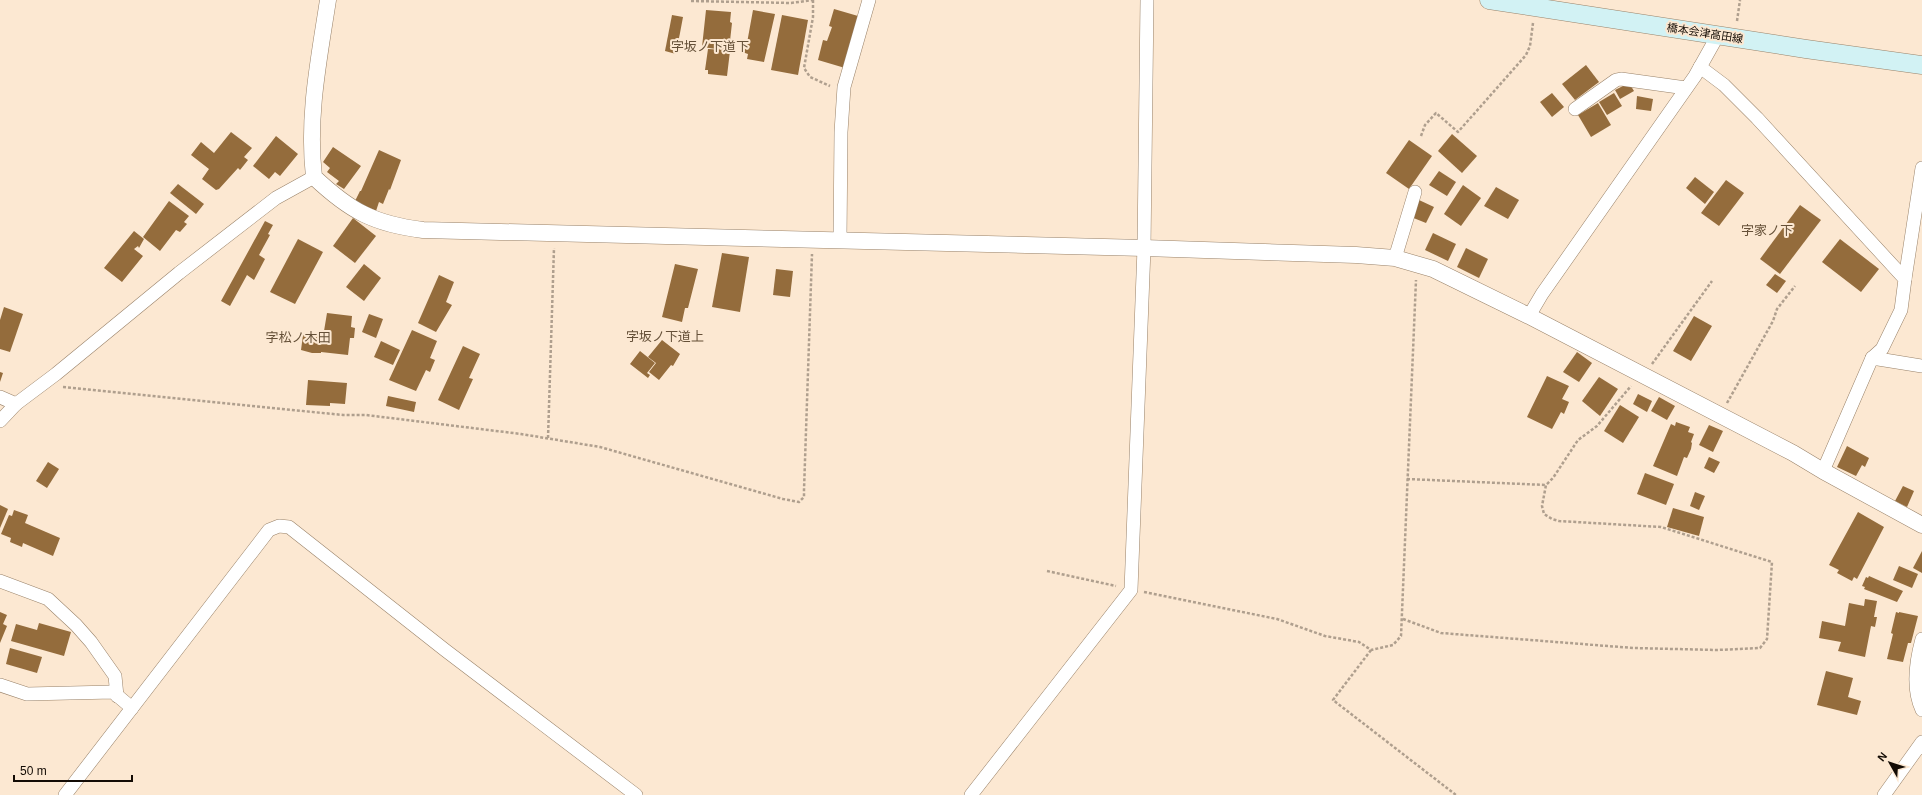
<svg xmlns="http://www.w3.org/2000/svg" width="1922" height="795" viewBox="0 0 1922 795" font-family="Helvetica,'Noto Sans JP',sans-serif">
<rect width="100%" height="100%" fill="#fce8d2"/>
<!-- building -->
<g fill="#946c3c">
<path d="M 834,9 L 858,16 L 845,68 L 818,60 L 823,40 L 827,41 L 832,27 L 829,26 Z"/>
<path d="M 706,10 L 731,12 L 730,22 L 732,23 L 730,41 L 727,40 L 726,51 L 730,51 L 727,76 L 708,74 L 708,70 L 705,70 L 708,49 L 724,50 L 702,47 Z"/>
<path d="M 753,10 L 775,14 L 764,62 L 747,59 L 748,54 L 742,52 L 744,42 L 747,43 Z"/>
<path d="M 672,15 L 683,17 L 676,54 L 665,51 Z"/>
<path d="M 782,15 L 808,20 L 798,75 L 771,70 Z"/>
<path d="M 1586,65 L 1599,82 L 1575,100 L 1562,84 Z"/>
<path d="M 1629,83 L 1634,91 L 1620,99 L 1615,90 Z"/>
<path d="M 1552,93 L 1564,107 L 1552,117 L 1540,102 Z"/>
<path d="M 1614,93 L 1622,106 L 1607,115 L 1599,102 Z"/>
<path d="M 1637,96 L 1653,99 L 1651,111 L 1636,109 Z"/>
<path d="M 1598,103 L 1611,125 L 1591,137 L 1578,115 Z"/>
<path d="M 231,132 L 252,148 L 244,157 L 248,160 L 240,170 L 238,168 L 219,189 L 216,190 L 202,179 L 209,169 L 191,155 L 201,142 L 214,153 Z"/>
<path d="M 1452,134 L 1477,156 L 1462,173 L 1438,151 Z"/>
<path d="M 276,136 L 298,154 L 280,176 L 275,172 L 269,179 L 253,166 Z"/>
<path d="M 1409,140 L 1432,156 L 1409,189 L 1386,173 Z"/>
<path d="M 333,147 L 361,166 L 344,189 L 336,184 L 339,181 L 327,172 L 330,168 L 323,162 Z"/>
<path d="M 379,150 L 401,160 L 390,190 L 389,189 L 383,204 L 379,202 L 376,211 L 355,201 L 360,191 L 361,191 Z"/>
<path d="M 1439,171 L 1456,182 L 1447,196 L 1429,185 Z"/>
<path d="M 1695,177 L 1714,192 L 1705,204 L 1686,188 Z"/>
<path d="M 1726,180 L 1744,193 L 1719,226 L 1701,213 Z"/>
<path d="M 178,184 L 204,204 L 196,214 L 170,193 Z"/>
<path d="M 1463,185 L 1481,198 L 1461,226 L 1444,214 Z"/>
<path d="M 1496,187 L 1519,200 L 1508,219 L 1484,206 Z"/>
<path d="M 1419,200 L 1434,207 L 1426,223 L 1411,217 Z"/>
<path d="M 169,201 L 189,216 L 184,222 L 187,224 L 180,232 L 176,230 L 160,251 L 143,237 Z"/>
<path d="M 1800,205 L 1821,220 L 1780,274 L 1760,259 Z"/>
<path d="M 353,218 L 376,236 L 355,263 L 333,246 Z"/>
<path d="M 265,221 L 273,225 L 268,234 L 270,235 L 259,255 L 265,259 L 254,280 L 247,275 L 230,306 L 221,301 Z"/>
<path d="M 134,231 L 144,239 L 139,248 L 138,246 L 134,249 L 143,256 L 122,282 L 104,268 Z"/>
<path d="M 1433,233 L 1456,244 L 1448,261 L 1425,250 Z"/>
<path d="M 298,239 L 323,252 L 295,304 L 270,292 Z"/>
<path d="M 1840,239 L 1879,269 L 1861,292 L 1822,262 Z"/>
<path d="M 1466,248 L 1488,259 L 1479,278 L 1457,267 Z"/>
<path d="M 722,253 L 749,257 L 740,312 L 712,307 Z"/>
<path d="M 364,264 L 381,278 L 364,301 L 346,287 Z"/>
<path d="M 675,264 L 698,269 L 688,308 L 685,308 L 682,322 L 662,317 Z"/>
<path d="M 776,269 L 793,271 L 790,297 L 773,295 Z"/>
<path d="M 1775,274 L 1786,281 L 1777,293 L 1766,285 Z"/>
<path d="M 439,275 L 454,282 L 446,302 L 452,305 L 436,332 L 418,323 Z"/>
<path d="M 4,307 L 23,314 L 10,352 L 0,349 L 0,320 Z"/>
<path d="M 327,313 L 352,316 L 351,327 L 355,328 L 354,338 L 350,338 L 348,355 L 321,352 L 321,353 L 312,353 L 301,350 L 303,335 L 323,337 Z"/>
<path d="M 369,314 L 383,319 L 376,338 L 362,332 Z"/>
<path d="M 1694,316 L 1712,326 L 1691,361 L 1673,351 Z"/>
<path d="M 412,330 L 437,341 L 430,358 L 435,360 L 430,372 L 426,370 L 416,391 L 389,380 Z"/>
<path d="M 662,340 L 680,354 L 673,366 L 671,365 L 659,380 L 649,372 L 656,363 L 648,357 Z"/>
<path d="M 381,341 L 400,350 L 393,365 L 374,357 Z"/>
<path d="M 463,346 L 480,354 L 469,378 L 473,379 L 459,410 L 438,400 Z"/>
<path d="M 640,351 L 655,363 L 647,373 L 650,375 L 648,378 L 630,364 Z"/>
<path d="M 1577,352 L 1592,363 L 1579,382 L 1563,372 Z"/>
<path d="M 0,372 L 3,373 L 0,382 Z"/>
<path d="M 1547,376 L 1569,386 L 1562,399 L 1569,402 L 1564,414 L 1561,412 L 1552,429 L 1527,417 Z"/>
<path d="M 1599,377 L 1618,389 L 1600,416 L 1582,401 Z"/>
<path d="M 308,380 L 347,383 L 345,404 L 330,403 L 330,406 L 306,405 Z"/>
<path d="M 1638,394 L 1652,401 L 1647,412 L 1633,404 Z"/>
<path d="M 388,396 L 416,402 L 414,412 L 386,406 Z"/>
<path d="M 1659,397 L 1675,406 L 1667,420 L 1651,411 Z"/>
<path d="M 1620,405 L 1639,417 L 1623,443 L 1604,431 Z"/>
<path d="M 1676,422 L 1690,427 L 1688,432 L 1694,434 L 1691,442 L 1692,443 L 1691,449 L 1687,458 L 1684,457 L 1677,476 L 1653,466 L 1671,424 L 1675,426 Z"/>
<path d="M 1709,425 L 1723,431 L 1713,452 L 1699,445 Z"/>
<path d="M 1847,446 L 1869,458 L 1865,467 L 1862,465 L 1856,476 L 1837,467 Z"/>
<path d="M 1709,457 L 1720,462 L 1714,473 L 1704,468 Z"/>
<path d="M 48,462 L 59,469 L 47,488 L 36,481 Z"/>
<path d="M 1645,473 L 1674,484 L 1666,505 L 1637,494 Z"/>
<path d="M 1903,486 L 1914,491 L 1907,507 L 1895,501 Z"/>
<path d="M 1695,492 L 1705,496 L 1699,510 L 1690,506 Z"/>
<path d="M 0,505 L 8,509 L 0,528 Z"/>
<path d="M 1673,508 L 1704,517 L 1699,536 L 1667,527 Z"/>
<path d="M 14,510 L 28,515 L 25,523 L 60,538 L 53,556 L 23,543 L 22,547 L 10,542 L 11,538 L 1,534 L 9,515 L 12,516 Z"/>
<path d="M 1858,512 L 1884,527 L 1857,579 L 1854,577 L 1852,581 L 1837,573 L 1839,570 L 1829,565 Z"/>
<path d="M 1922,551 L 1922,573 L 1913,568 Z"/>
<path d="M 1899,566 L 1918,574 L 1912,588 L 1893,580 Z"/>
<path d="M 1869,576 L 1903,591 L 1897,602 L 1864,589 L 1865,587 L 1862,586 L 1866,577 L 1868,578 Z"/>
<path d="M 1865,599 L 1877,601 L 1874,617 L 1877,617 L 1875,627 L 1871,626 L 1865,657 L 1838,651 L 1841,642 L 1819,638 L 1822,621 L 1845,626 L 1849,603 L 1864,606 Z"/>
<path d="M 0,612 L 7,615 L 3,624 L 7,626 L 0,643 Z"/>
<path d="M 1896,612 L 1899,613 L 1899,612 L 1918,616 L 1911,643 L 1908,643 L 1903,662 L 1887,659 L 1893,634 L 1891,633 Z"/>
<path d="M 39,623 L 71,632 L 64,656 L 11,641 L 16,624 L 37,630 Z"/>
<path d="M 10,648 L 42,657 L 37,673 L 6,664 Z"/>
<path d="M 1826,671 L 1853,678 L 1848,697 L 1861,701 L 1857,715 L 1817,705 Z"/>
</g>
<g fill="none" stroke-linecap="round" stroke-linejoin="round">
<!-- minor casing -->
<g stroke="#998269" stroke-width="14">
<g id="minor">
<path d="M 1700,67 L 1724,85 L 1757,118 L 1905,279 L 1901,310 L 1882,349 L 1872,358"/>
<path d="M 1575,109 L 1616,80 L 1621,79 L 1686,88"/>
<path d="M 840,240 L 841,132 L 844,87 L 869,0"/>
<path d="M 1395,258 L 1415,192"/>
<path d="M 1905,279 L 1922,168"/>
<path d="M 1529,316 L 1542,294 L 1695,76 L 1718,35"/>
<path d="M 0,397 L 16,404"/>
<path d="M 0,421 L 16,404 L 56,374 L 179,273 L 276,198 L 314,177"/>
<path d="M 1823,471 L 1872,358 L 1922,366"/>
<path d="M 0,581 L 48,599 L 76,625 L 91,642 L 115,676 L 117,696"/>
<path d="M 1922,639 C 1916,661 1912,689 1922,710"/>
<path d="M 0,685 L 27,694 L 113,692 L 132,708"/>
<path d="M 65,795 L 269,530 L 279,526 L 289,527 L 445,650 L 636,795"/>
<path d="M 971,795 L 1131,590 L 1144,248 L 1147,0"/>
<path d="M 1884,795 L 1922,742"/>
</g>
</g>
<!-- tertiary casing -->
<g stroke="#998269" stroke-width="17">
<path id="tertiary" d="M 328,0 C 319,59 307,117 314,177 C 350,211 374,224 423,230 L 1144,248 L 1356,255 L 1395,258 L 1433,269 L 1529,316 L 1793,453 L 1823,471 L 1922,525"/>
</g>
<!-- secondary casing -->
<g stroke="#998269" stroke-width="19">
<path id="secondary" d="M 1489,0 L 1806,49 L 1922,65"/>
</g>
<!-- path -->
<g stroke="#af9f8e" stroke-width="2.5" stroke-dasharray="3 2" stroke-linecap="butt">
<path d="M 813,0 L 813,17 L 804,68 L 810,77 L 830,86"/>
<path d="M 691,1 L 791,3 L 813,0"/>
<path d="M 1737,21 L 1740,0"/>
<path d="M 1421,136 L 1425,125 L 1436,113 L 1458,132 L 1526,55 L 1530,46 L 1533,23"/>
<path d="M 1652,364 L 1712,281"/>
<path d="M 63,387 L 343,415 L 366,415 L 521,434 L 600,447 L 783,499 L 799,502 L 804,497 L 804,490 L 812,254"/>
<path d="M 1727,403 L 1773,321 L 1777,309 L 1795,286"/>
<path d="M 548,438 L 554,248"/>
<path d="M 1407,479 L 1546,485"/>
<path d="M 1047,571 L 1116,586"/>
<path d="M 1144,592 L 1277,619 L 1325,636 L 1359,642 L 1371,650 L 1393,645 L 1401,636 L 1416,280"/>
<path d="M 1403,619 L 1441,633 L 1633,648 L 1717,650 L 1760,648 L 1767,639 L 1772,562 L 1661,527 L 1559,521 L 1552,519 L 1544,514 L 1542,506 L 1546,485 L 1553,478 L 1578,440 L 1597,426 L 1631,386"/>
<path d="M 1371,650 L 1333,700 L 1456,795"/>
</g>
<!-- minor -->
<use href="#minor" stroke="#fff" stroke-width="13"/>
<!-- tertiary -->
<use href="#tertiary" stroke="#fff" stroke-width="16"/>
<!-- secondary -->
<use href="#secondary" stroke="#d2f2f4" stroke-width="18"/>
</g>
<g text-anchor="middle" stroke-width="4" stroke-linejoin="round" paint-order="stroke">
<!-- street labels -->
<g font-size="11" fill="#130b04" stroke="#fce8d2">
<text transform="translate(1705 33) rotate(9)" y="4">橋本会津高田線</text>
</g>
<!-- quarter labels -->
<g font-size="13" fill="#655038" stroke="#fce8d2">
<text x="710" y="51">字坂ノ下道下</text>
<text x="1767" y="235">字家ノ下</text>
<text x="665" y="341">字坂ノ下道上</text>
<text x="298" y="342">字松ノ木田</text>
</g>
</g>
<!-- north arrow -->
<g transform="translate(1890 763) rotate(309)" stroke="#fce8d2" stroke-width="3" paint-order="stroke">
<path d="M0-3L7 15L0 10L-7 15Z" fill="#130b04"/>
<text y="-6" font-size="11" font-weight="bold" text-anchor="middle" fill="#130b04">N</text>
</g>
<!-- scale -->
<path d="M14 775v6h118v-6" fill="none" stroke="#130b04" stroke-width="2"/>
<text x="20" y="775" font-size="12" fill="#130b04" stroke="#fce8d2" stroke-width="3" paint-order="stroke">50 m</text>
</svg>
